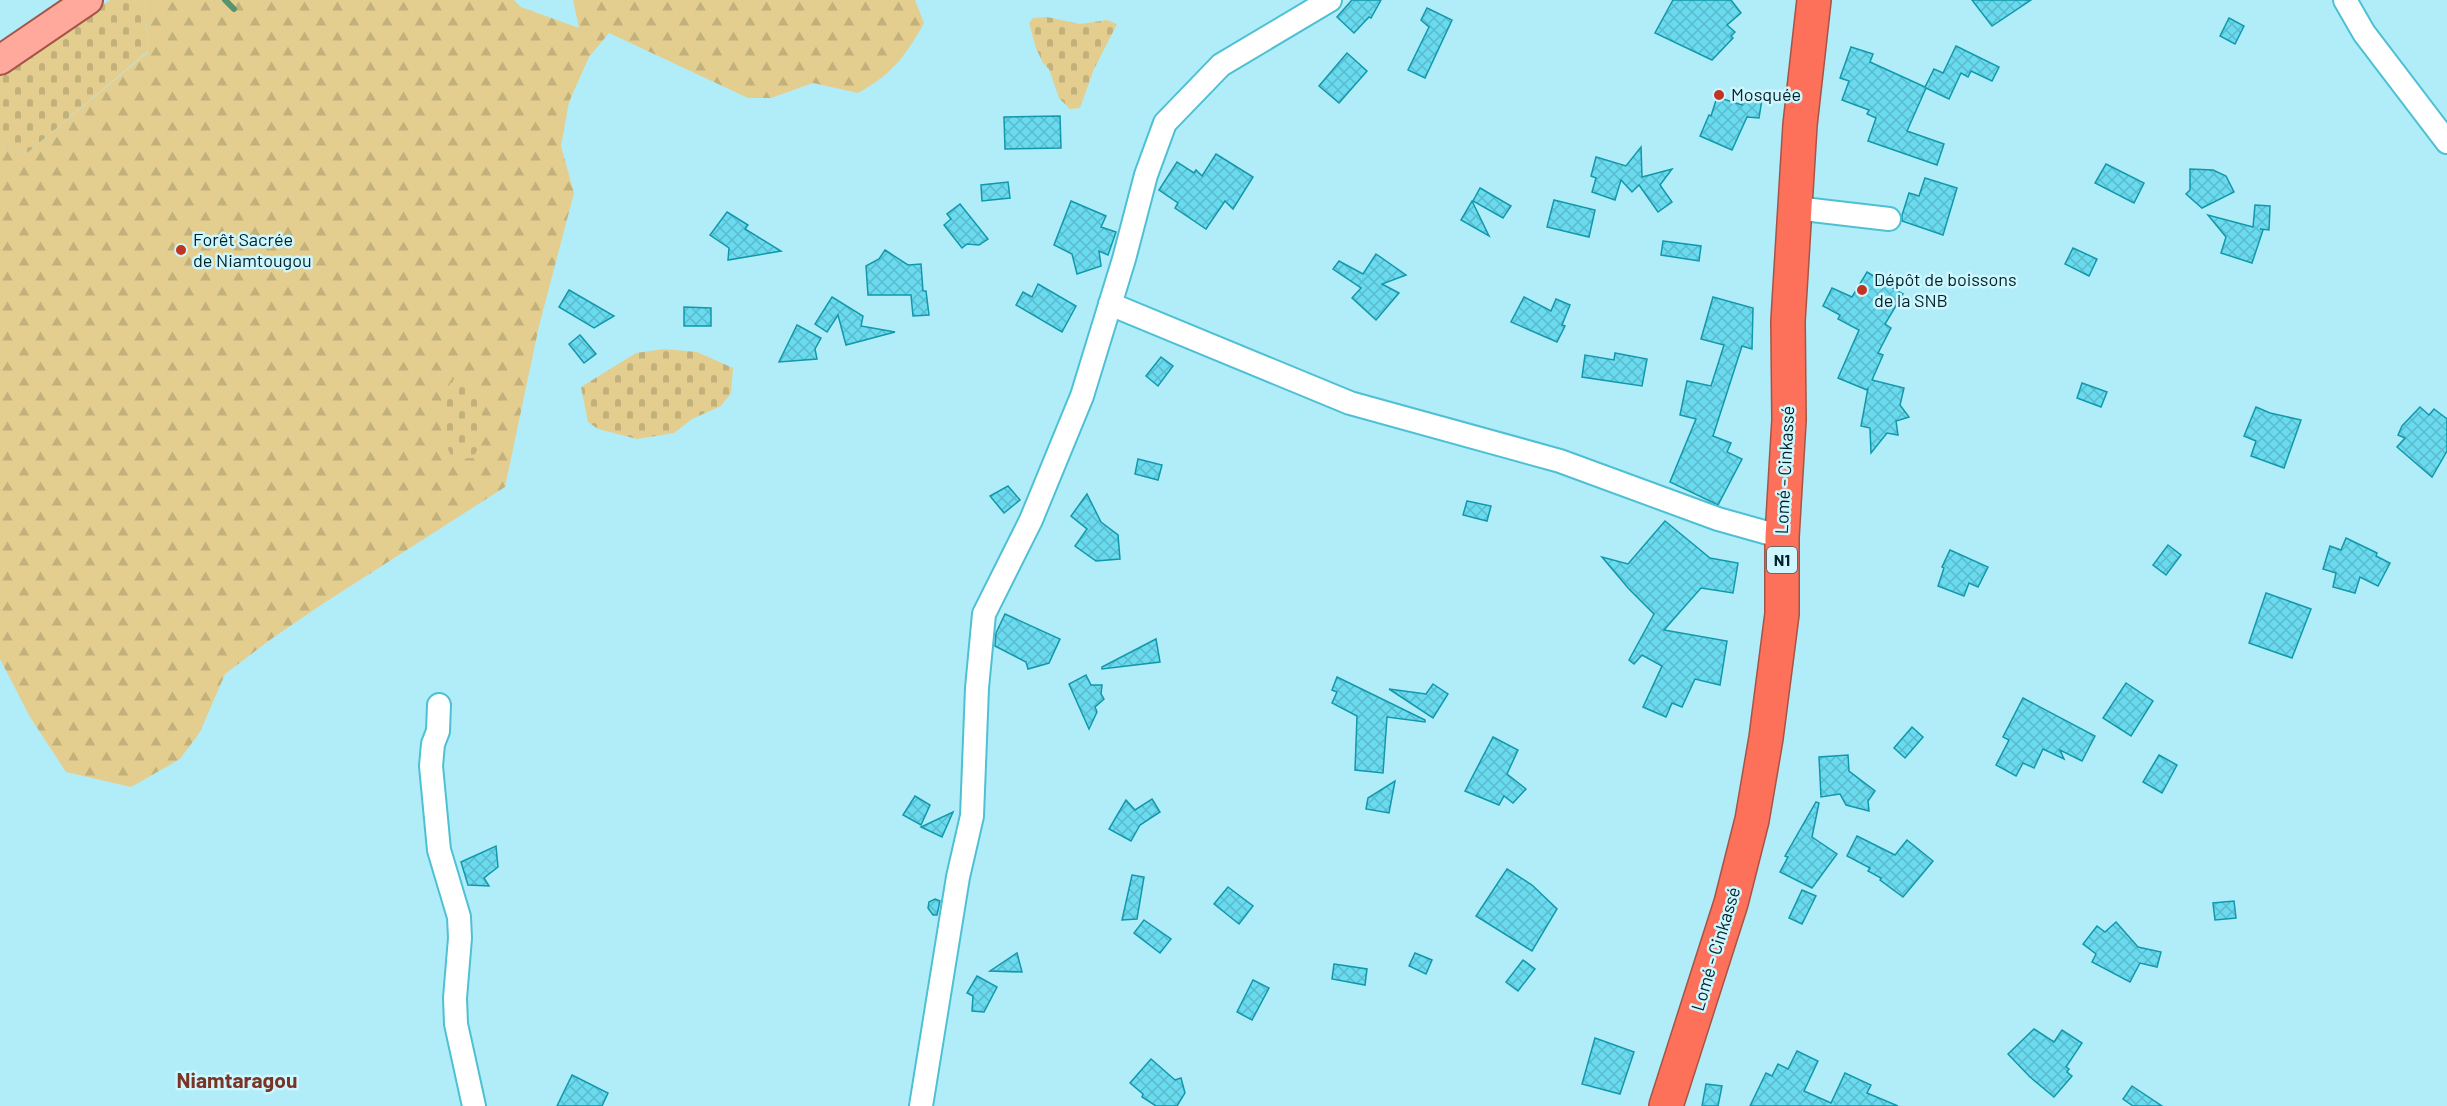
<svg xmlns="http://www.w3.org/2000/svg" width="2447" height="1106" viewBox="0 0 2447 1106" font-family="Barlow,sans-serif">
<defs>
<pattern id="forest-firs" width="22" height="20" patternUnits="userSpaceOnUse" patternTransform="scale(1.5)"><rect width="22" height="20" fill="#e4ce8f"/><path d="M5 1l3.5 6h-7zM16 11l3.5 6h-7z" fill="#c2b17b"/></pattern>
<pattern id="cemetery-stones" width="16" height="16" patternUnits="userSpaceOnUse" patternTransform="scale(1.5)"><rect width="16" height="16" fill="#e4ce8f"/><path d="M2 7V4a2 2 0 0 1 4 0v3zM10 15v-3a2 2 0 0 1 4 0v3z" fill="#c2b17b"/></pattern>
<pattern id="building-cross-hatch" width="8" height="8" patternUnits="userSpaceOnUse" patternTransform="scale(1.5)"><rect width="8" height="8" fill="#6adaee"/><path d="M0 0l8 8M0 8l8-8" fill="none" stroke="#5abbcc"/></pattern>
</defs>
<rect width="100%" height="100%" fill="#b0edf9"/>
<!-- forest -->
<path fill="url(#forest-firs)" d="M 145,0 L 514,0 L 521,7 L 579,28 L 573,0 L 915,0 L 924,23 C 905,57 892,74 858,93 L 813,83 L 771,98 L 748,98 L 609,33 L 589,57 L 569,102 L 561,146 L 574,193 L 539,326 L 505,487 L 324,603 L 274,637 L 225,674 L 200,732 L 180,759 L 131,787 L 66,772 L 30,717 L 0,659 L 0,145 L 26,154 L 148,52 Z"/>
<!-- cemetery -->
<g fill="url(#cemetery-stones)">
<path d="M 110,0 L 145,0 L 148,51 L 26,154 L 0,145 L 0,75 L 66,28 Z"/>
<path d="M 1047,17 L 1080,24 L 1107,20 L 1117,24 L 1094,69 L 1080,108 L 1070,109 L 1059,98 L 1049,69 L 1043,63 L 1036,48 L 1029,23 L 1033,18 Z"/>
<path d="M 664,349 L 697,352 L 733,368 L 731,393 L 721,406 L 692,419 L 674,433 L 637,439 L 598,429 L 588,422 L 581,387 L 636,353 Z"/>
<path d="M 452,379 L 474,385 C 482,415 490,429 473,458 L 453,459 C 439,437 442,404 452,379 Z"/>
</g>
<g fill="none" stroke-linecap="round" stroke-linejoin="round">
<!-- stream -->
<path stroke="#56936f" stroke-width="6" d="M 225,0 L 234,9"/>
</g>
<!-- building -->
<g fill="url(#building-cross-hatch)" stroke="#1198ab" stroke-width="1.5">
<path d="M 1352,0 L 1381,0 L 1371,18 L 1369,17 L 1354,33 L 1337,17 Z"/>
<path d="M 1673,0 L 1731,0 L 1741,13 L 1727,25 L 1735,32 L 1731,36 L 1733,38 L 1712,60 L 1655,33 Z"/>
<path d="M 1972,0 L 2031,0 L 1992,26 Z"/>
<path d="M 1427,8 L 1452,20 L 1425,78 L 1408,70 L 1429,27 L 1421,20 Z"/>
<path d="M 2229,18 L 2244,26 L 2235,44 L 2220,36 Z"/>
<path d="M 1956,46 L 1999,67 L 1992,81 L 1971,71 L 1968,77 L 1961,73 L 1949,99 L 1926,88 L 1907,131 L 1944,144 L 1937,165 L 1868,141 L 1876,118 L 1867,114 L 1869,110 L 1842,100 L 1849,81 L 1840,78 L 1851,47 L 1873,54 L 1870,62 L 1925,87 L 1934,69 L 1943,73 Z"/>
<path d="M 1347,53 L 1367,71 L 1339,103 L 1319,86 Z"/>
<path d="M 1743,96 L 1762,99 L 1759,118 L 1747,117 L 1732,150 L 1700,136 L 1709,115 L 1711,116 L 1717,97 L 1742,105 Z"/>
<path d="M 1060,116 L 1061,148 L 1005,149 L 1004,117 Z"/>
<path d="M 1641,147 L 1642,177 L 1672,169 L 1660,185 L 1672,202 L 1658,212 L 1639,185 L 1632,192 L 1621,180 L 1615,200 L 1592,192 L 1596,178 L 1591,176 L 1596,157 L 1626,166 Z"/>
<path d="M 1216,154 L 1253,177 L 1233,209 L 1225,201 L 1206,229 L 1175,208 L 1178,203 L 1159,190 L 1177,162 L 1194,173 L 1196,170 L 1202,176 Z"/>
<path d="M 2106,164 L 2144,183 L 2134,203 L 2095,183 Z"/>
<path d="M 2190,169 L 2213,170 L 2226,176 L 2234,192 L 2202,208 L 2186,194 L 2190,190 Z"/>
<path d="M 1925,178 L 1957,188 L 1943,235 L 1902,221 L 1902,215 L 1909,193 L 1919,196 Z"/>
<path d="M 1008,182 L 1010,198 L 982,201 L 981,185 Z"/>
<path d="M 1480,188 L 1511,206 L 1503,218 L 1473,201 Z"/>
<path d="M 1554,200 L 1595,210 L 1589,237 L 1547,227 Z"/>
<path d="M 1071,201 L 1106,216 L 1101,227 L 1116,232 L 1108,255 L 1099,251 L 1101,266 L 1077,274 L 1072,254 L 1054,245 Z"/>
<path d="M 1472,201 L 1489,236 L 1461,220 Z"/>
<path d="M 960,204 L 988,239 L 979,245 L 967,244 L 962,248 L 944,225 L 951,219 L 947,214 Z"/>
<path d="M 2255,205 L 2270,206 L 2269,230 L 2260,229 L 2263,230 L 2252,263 L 2221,253 L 2226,237 L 2208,215 L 2253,227 Z"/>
<path d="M 727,212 L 748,225 L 745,229 L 781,251 L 728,260 L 729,248 L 710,235 Z"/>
<path d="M 1663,241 L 1701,246 L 1699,261 L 1661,255 Z"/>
<path d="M 2073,248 L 2097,259 L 2089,276 L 2065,264 Z"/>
<path d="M 885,250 L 908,265 L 921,264 L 923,291 L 926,291 L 929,315 L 913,316 L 911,295 L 868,295 L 866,266 L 879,259 Z"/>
<path d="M 1376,254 L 1406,275 L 1382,284 L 1399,293 L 1376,320 L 1352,298 L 1361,288 L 1333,269 L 1339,261 L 1363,274 Z"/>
<path d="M 1867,272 L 1903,294 L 1885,324 L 1891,328 L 1878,353 L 1883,355 L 1872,380 L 1904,388 L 1900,405 L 1909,417 L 1896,421 L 1898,435 L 1887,433 L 1871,453 L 1870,428 L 1861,426 L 1868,388 L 1867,390 L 1838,378 L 1859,330 L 1838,319 L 1840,315 L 1823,306 L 1832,288 L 1852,297 Z"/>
<path d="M 1038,284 L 1076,306 L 1062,332 L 1016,305 L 1023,292 L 1032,297 Z"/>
<path d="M 569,290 L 614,316 L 594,328 L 559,307 Z"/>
<path d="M 832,297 L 863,316 L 861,326 L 895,332 L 846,345 L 838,315 L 827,332 L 815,324 Z"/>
<path d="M 1524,297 L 1551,311 L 1556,299 L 1570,305 L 1562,325 L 1565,326 L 1557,342 L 1511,322 Z"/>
<path d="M 1713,297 L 1753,308 L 1752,349 L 1742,346 L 1713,436 L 1731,443 L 1727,452 L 1742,459 L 1718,505 L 1670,482 L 1696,419 L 1680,415 L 1687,381 L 1711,386 L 1724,345 L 1701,339 Z"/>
<path d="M 684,307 L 711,308 L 711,326 L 684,326 Z"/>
<path d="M 797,325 L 821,338 L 815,349 L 817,359 L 779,362 Z"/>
<path d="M 580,335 L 596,354 L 584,363 L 569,344 Z"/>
<path d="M 1615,353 L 1647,359 L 1642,386 L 1582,377 L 1585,355 L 1614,360 Z"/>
<path d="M 1161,357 L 1173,366 L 1158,386 L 1146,376 Z"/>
<path d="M 2082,383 L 2107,392 L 2101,407 L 2077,398 Z"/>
<path d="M 2256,407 L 2270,413 L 2301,420 L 2284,468 L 2251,456 L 2256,441 L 2244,436 Z"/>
<path d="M 2420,407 L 2429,415 L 2434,409 L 2447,419 L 2447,451 L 2432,477 L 2397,447 L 2405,438 L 2398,435 L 2402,426 Z"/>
<path d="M 1138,459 L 1162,465 L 1158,480 L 1135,474 Z"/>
<path d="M 1008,486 L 1020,500 L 1004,513 L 990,496 Z"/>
<path d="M 1087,494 L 1101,522 L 1118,535 L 1120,559 L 1096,561 L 1075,546 L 1087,529 L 1071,516 Z"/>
<path d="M 1467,501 L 1491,506 L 1487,521 L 1463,515 Z"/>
<path d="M 1665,521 L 1710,558 L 1738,563 L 1733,593 L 1701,588 L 1664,630 L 1727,641 L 1720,685 L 1695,679 L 1682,707 L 1672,703 L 1666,717 L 1643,707 L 1662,666 L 1642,655 L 1634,664 L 1629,660 L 1654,614 L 1629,589 L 1602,557 L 1628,564 Z"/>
<path d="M 2346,538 L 2377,553 L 2376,556 L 2390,563 L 2378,586 L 2360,577 L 2355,593 L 2333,587 L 2336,573 L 2323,569 L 2330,546 L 2341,550 Z"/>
<path d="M 2168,545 L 2181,555 L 2166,575 L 2153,565 Z"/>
<path d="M 1950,550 L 1988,567 L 1978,587 L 1969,583 L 1964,596 L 1938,586 L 1944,568 L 1942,567 Z"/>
<path d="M 2266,593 L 2311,609 L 2292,658 L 2249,643 Z"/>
<path d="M 1005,614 L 1060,639 L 1049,663 L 1028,669 L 1026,662 L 995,646 L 996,633 Z"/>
<path d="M 1156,639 L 1160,662 L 1102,669 L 1102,667 Z"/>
<path d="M 1086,675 L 1091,685 L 1102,685 L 1101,694 L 1104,699 L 1095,707 L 1097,712 L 1089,729 L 1069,684 Z"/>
<path d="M 1337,677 L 1425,720 L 1425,722 L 1387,717 L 1383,773 L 1355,770 L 1357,716 L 1332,703 L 1337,692 L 1332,690 Z"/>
<path d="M 2126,683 L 2153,701 L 2131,736 L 2103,718 Z"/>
<path d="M 1433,684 L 1448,694 L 1433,718 L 1389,689 L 1426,694 Z"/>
<path d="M 2023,698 L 2095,736 L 2082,761 L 2060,750 L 2064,759 L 2043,749 L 2034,768 L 2023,763 L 2016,776 L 1996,765 L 2009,740 L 2003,737 Z"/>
<path d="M 1912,727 L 1923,737 L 1905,758 L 1894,748 Z"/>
<path d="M 1493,737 L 1518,750 L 1507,774 L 1526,789 L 1513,803 L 1504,796 L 1499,805 L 1465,791 Z"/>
<path d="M 1848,755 L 1849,771 L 1875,791 L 1868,801 L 1869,811 L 1846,805 L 1840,794 L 1821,797 L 1819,757 Z"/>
<path d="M 2159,755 L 2177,765 L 2162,793 L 2143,782 Z"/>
<path d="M 1395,781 L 1389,813 L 1366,809 L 1368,798 Z"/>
<path d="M 915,796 L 930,805 L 921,825 L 903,815 Z"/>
<path d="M 1152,799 L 1160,812 L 1140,825 L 1131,841 L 1109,829 L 1126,800 L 1135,810 Z"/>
<path d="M 1816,802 L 1819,803 L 1812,837 L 1837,854 L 1812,888 L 1780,872 L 1788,857 L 1785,856 Z"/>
<path d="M 953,812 L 942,837 L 921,827 Z"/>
<path d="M 1857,836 L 1895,855 L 1907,840 L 1933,861 L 1903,897 L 1880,880 L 1881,878 L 1868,871 L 1870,868 L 1847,856 Z"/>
<path d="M 496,846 L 498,867 L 484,878 L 489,886 L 468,885 L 461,862 Z"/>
<path d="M 1507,869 L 1532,885 L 1557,909 L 1532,951 L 1476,916 Z"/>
<path d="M 1132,875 L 1144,877 L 1137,919 L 1122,920 Z"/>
<path d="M 1228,887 L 1253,906 L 1239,924 L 1214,904 Z"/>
<path d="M 1802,890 L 1816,896 L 1802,924 L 1789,918 Z"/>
<path d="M 935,899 L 940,901 L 937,915 L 933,915 L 928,908 L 929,902 Z"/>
<path d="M 2234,901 L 2236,918 L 2215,920 L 2213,903 Z"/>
<path d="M 1144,920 L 1171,939 L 1160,953 L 1134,933 Z"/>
<path d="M 2116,922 L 2138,947 L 2161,952 L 2157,967 L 2140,963 L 2130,982 L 2092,962 L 2096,954 L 2083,944 L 2097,926 L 2105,932 Z"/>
<path d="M 1017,953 L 1022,972 L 990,971 Z"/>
<path d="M 1415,953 L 1432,960 L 1426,974 L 1409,966 Z"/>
<path d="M 1523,960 L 1535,969 L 1518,991 L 1506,982 Z"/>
<path d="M 1334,964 L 1367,969 L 1365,985 L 1332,979 Z"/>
<path d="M 977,976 L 997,987 L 984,1012 L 972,1011 L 973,996 L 967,993 Z"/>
<path d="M 1253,980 L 1269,988 L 1252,1020 L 1237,1012 Z"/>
<path d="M 2034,1029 L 2054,1042 L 2062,1030 L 2082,1043 L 2066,1067 L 2069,1069 L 2067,1072 L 2072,1076 L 2054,1097 L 2030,1077 L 2008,1054 Z"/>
<path d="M 1595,1038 L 1634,1052 L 1620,1094 L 1582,1084 Z"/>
<path d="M 1797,1051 L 1818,1061 L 1804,1091 L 1831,1103 L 1845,1073 L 1871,1085 L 1867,1093 L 1898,1106 L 1750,1106 L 1766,1073 L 1772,1076 L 1778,1064 L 1788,1069 Z"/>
<path d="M 1151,1059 L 1175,1080 L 1181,1078 L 1185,1093 L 1177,1106 L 1156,1106 L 1142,1097 L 1143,1094 L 1130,1083 Z"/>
<path d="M 572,1075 L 608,1093 L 602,1106 L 557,1106 Z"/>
<path d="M 1706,1084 L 1722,1086 L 1718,1106 L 1702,1106 Z"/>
<path d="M 2132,1086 L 2162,1106 L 2133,1106 L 2123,1099 Z"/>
</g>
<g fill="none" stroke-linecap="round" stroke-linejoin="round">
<!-- minor casing -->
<g stroke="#4ec0d4" stroke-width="26">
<g id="minor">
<path d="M 2345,0 L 2364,33 L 2447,142"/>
<path d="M 1795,208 L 1889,219"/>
<path d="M 1110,304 L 1350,403 L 1560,461 L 1718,519 L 1782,537"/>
<path d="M 439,705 L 438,731 L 433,744 L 431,766 L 439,850 L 459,917 L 460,938 L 455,998 L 456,1024 L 474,1106"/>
<path d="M 921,1106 L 958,877 L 972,816 L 977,688 L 984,614 L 1031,520 L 1082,396 L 1124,259 L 1146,175 L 1165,123 L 1221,65 L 1330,0"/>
</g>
</g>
<!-- major casing -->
<g stroke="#a45548" stroke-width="32">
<path id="major" d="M 0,60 L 88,0"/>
</g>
<!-- highway casing -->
<g stroke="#a45548" stroke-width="36">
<path id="highway" d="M 1666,1106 L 1731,903 L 1752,820 L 1766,738 L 1782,614 L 1782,537 L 1789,420 L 1788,321 L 1800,125 L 1814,0"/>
</g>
<!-- minor -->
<use href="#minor" stroke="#fff" stroke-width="22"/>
<!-- major -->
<use href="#major" stroke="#fea99c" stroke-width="28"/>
<!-- highway -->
<use href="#highway" stroke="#fd705a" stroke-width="33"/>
</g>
<!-- markers -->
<g fill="#c03421" stroke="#cef6fe" stroke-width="2">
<circle cx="1719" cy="95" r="6"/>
<circle cx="181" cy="250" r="6"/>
<circle cx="1862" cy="290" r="6"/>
</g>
<g text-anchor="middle" stroke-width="5" stroke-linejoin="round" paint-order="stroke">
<!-- shield labels -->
<rect fill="#cef6fe" stroke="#3e6268" stroke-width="1.5" x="1767" y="547" width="30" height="26" rx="4.5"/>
<g font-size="16" font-weight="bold" fill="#002228">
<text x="1782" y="566">N1</text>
</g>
<!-- poi labels -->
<g font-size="18" fill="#002228" stroke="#cef6fe" text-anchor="start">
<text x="1731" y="101">Mosquée</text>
<text x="193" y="246">Forêt Sacrée<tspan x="193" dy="21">de Niamtougou</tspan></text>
<text x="1874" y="286">Dépôt de boissons<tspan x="1874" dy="21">de la SNB</tspan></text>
</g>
<!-- street labels -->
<g font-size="18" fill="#002228" stroke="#cef6fe">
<text transform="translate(1785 470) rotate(-87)" y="6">Lomé - Cinkassé</text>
<text transform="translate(1716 949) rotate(-73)" y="6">Lomé - Cinkassé</text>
</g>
<!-- quarter labels -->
<g font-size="21" font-weight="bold" fill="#793428" stroke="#cef6fe">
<text x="237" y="1088">Niamtaragou</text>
</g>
</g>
</svg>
